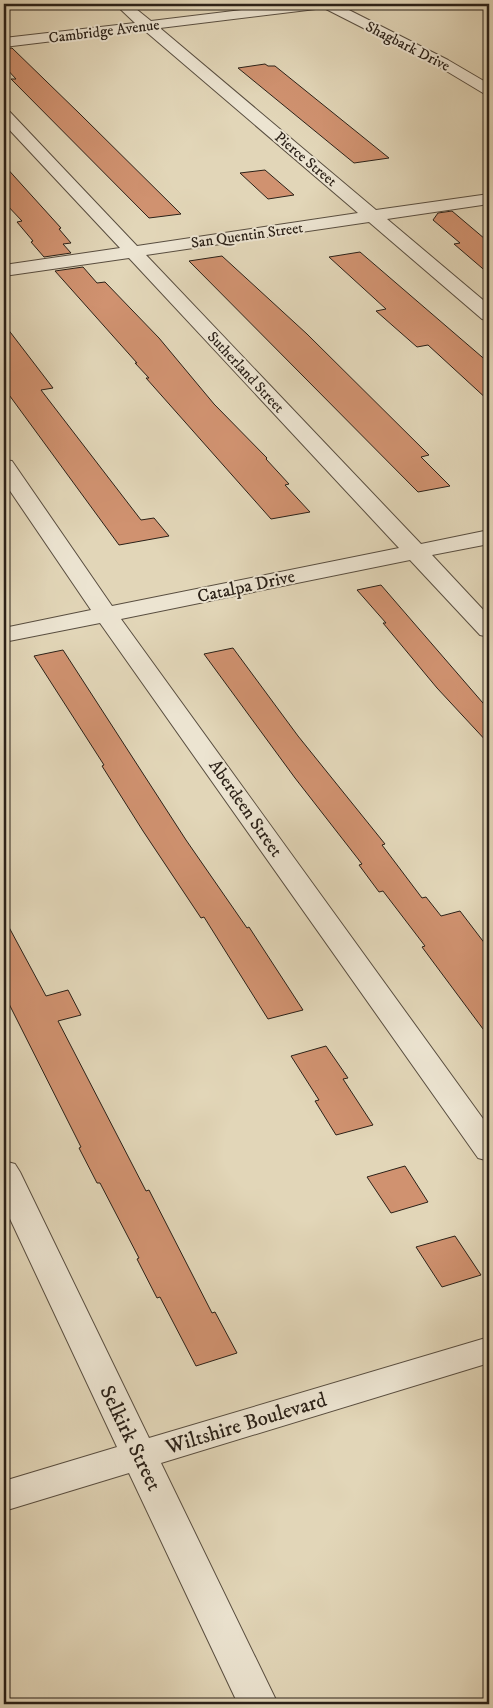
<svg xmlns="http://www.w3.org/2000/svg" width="493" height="1708" viewBox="0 0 493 1708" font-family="'IM FELL DW Pica',serif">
<rect width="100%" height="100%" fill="#e2d6b8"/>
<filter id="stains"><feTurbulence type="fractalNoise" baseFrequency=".004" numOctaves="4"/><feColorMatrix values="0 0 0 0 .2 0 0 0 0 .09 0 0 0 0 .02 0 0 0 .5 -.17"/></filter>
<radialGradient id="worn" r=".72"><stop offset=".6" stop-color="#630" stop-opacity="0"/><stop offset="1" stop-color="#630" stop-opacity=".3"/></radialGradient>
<!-- building -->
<g fill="#d09270" stroke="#2b2118">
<path d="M 12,48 L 80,114 L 181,214 L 149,218 L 11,79 L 16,79 L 4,66 L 4,49 Z"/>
<path d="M 265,64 L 268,66 L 275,66 L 389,158 L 354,163 L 238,68 Z"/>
<path d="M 4,165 L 61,228 L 59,229 L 71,243 L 63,244 L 71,253 L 44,257 L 31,242 L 33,241 L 17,222 L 22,221 L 4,202 Z"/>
<path d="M 265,170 L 294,195 L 268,199 L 240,173 Z"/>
<path d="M 452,211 L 485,239 L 489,238 L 489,274 L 454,244 L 460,243 L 433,220 L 438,213 Z"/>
<path d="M 360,252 L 489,363 L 489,401 L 428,345 L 417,347 L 376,311 L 386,309 L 329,257 Z"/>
<path d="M 222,256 L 307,334 L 429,455 L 421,457 L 450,486 L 418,492 L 189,261 Z"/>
<path d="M 83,267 L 97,283 L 105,282 L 159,338 L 214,404 L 267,458 L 266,459 L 289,484 L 285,485 L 310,512 L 271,519 L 146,378 L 149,378 L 135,363 L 137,363 L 55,271 Z"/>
<path d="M 4,324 L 53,388 L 41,390 L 141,520 L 154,518 L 169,536 L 119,545 L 4,388 Z"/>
<path d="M 381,585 L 489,710 L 489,744 L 437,688 L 383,623 L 386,623 L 357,590 Z"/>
<path d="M 233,648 L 298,736 L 385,844 L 382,845 L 422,898 L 426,897 L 441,916 L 460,911 L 489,949 L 489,1037 L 422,947 L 425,946 L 383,891 L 379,892 L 359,865 L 362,864 L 295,778 L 204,654 Z"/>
<path d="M 63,650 L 186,840 L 247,928 L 249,927 L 303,1010 L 268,1019 L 204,917 L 201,918 L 143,831 L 102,766 L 104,765 L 34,656 Z"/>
<path d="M 4,918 L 46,996 L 68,990 L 81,1015 L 58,1021 L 146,1191 L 149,1190 L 212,1313 L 215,1312 L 237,1353 L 196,1366 L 160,1297 L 157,1298 L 137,1259 L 139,1258 L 100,1183 L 97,1183 L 79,1148 L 81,1147 L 4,994 Z"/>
<path d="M 326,1046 L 348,1078 L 343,1079 L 373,1125 L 336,1135 L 315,1101 L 319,1100 L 291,1056 Z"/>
<path d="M 405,1166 L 428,1202 L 391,1213 L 367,1177 Z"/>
<path d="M 455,1236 L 481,1275 L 442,1287 L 416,1247 Z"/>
</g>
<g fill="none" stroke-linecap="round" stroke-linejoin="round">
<!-- minor casing -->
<g stroke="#594e40" stroke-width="2">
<g id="minor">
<path d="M 115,4 L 130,4 L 151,21 L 290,4 L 337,4 L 448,60 L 489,84 L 489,95 L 483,93 L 438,66 L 324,8 L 160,28 L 376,210 L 489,194 L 489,204 L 387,219 L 489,305 L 489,321 L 482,319 L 369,222 L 146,255 L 421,544 L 489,530 L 489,544 L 432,555 L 489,616 L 489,637 L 480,635 L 410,560 L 121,619 L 489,1127 L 489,1161 L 478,1158 L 100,623 L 4,642 L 4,628 L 91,610 L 4,482 L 4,460 L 12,461 L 112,606 L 399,548 L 129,258 L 4,276 L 4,265 L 120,248 L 4,124 L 4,110 L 10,112 L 137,246 L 358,213 L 144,30 L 4,47 L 4,38 L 135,23 Z"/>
<path d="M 4,1161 L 15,1164 L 20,1172 L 149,1438 L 489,1337 L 489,1363 L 161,1463 L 278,1704 L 238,1704 L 129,1473 L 4,1511 L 4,1481 L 117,1447 L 4,1206 Z"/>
</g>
</g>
<!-- minor -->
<use href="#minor" fill="#ece4d1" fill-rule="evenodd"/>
</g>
<g text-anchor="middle" stroke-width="4" stroke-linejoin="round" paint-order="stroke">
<!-- far-street labels -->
<g font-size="15" fill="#2b2118" stroke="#ece4d1">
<text transform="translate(104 31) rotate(-7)" y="5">Cambridge Avenue</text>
<text transform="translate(408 46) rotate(27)" y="5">Shagbark Drive</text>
<text transform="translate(306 159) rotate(40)" y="5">Pierce Street</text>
<text transform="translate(247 235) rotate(-8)" y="5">San Quentin Street</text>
<text transform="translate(246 372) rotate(47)" y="5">Sutherland Street</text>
</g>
<!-- street labels -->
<g font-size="18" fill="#2b2118" stroke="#ece4d1">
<text transform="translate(246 586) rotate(-12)" y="6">Catalpa Drive</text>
<text transform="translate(246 808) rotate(55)" y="6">Aberdeen Street</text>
</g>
<!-- near-street labels -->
<g font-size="21" fill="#2b2118" stroke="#ece4d1">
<text transform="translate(246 1423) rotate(-17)" y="7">Wiltshire Boulevard</text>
<text transform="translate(131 1438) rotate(64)" y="7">Selkirk Street</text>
</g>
</g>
<!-- margin -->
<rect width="493" height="1708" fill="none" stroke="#e2d6b8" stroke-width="20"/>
<rect x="5" y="5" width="483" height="1698" fill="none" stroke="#2b2118" stroke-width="2.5"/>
<rect x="10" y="10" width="473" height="1688" fill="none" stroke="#2b2118"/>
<rect width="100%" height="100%" filter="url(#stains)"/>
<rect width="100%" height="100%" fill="url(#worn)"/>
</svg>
